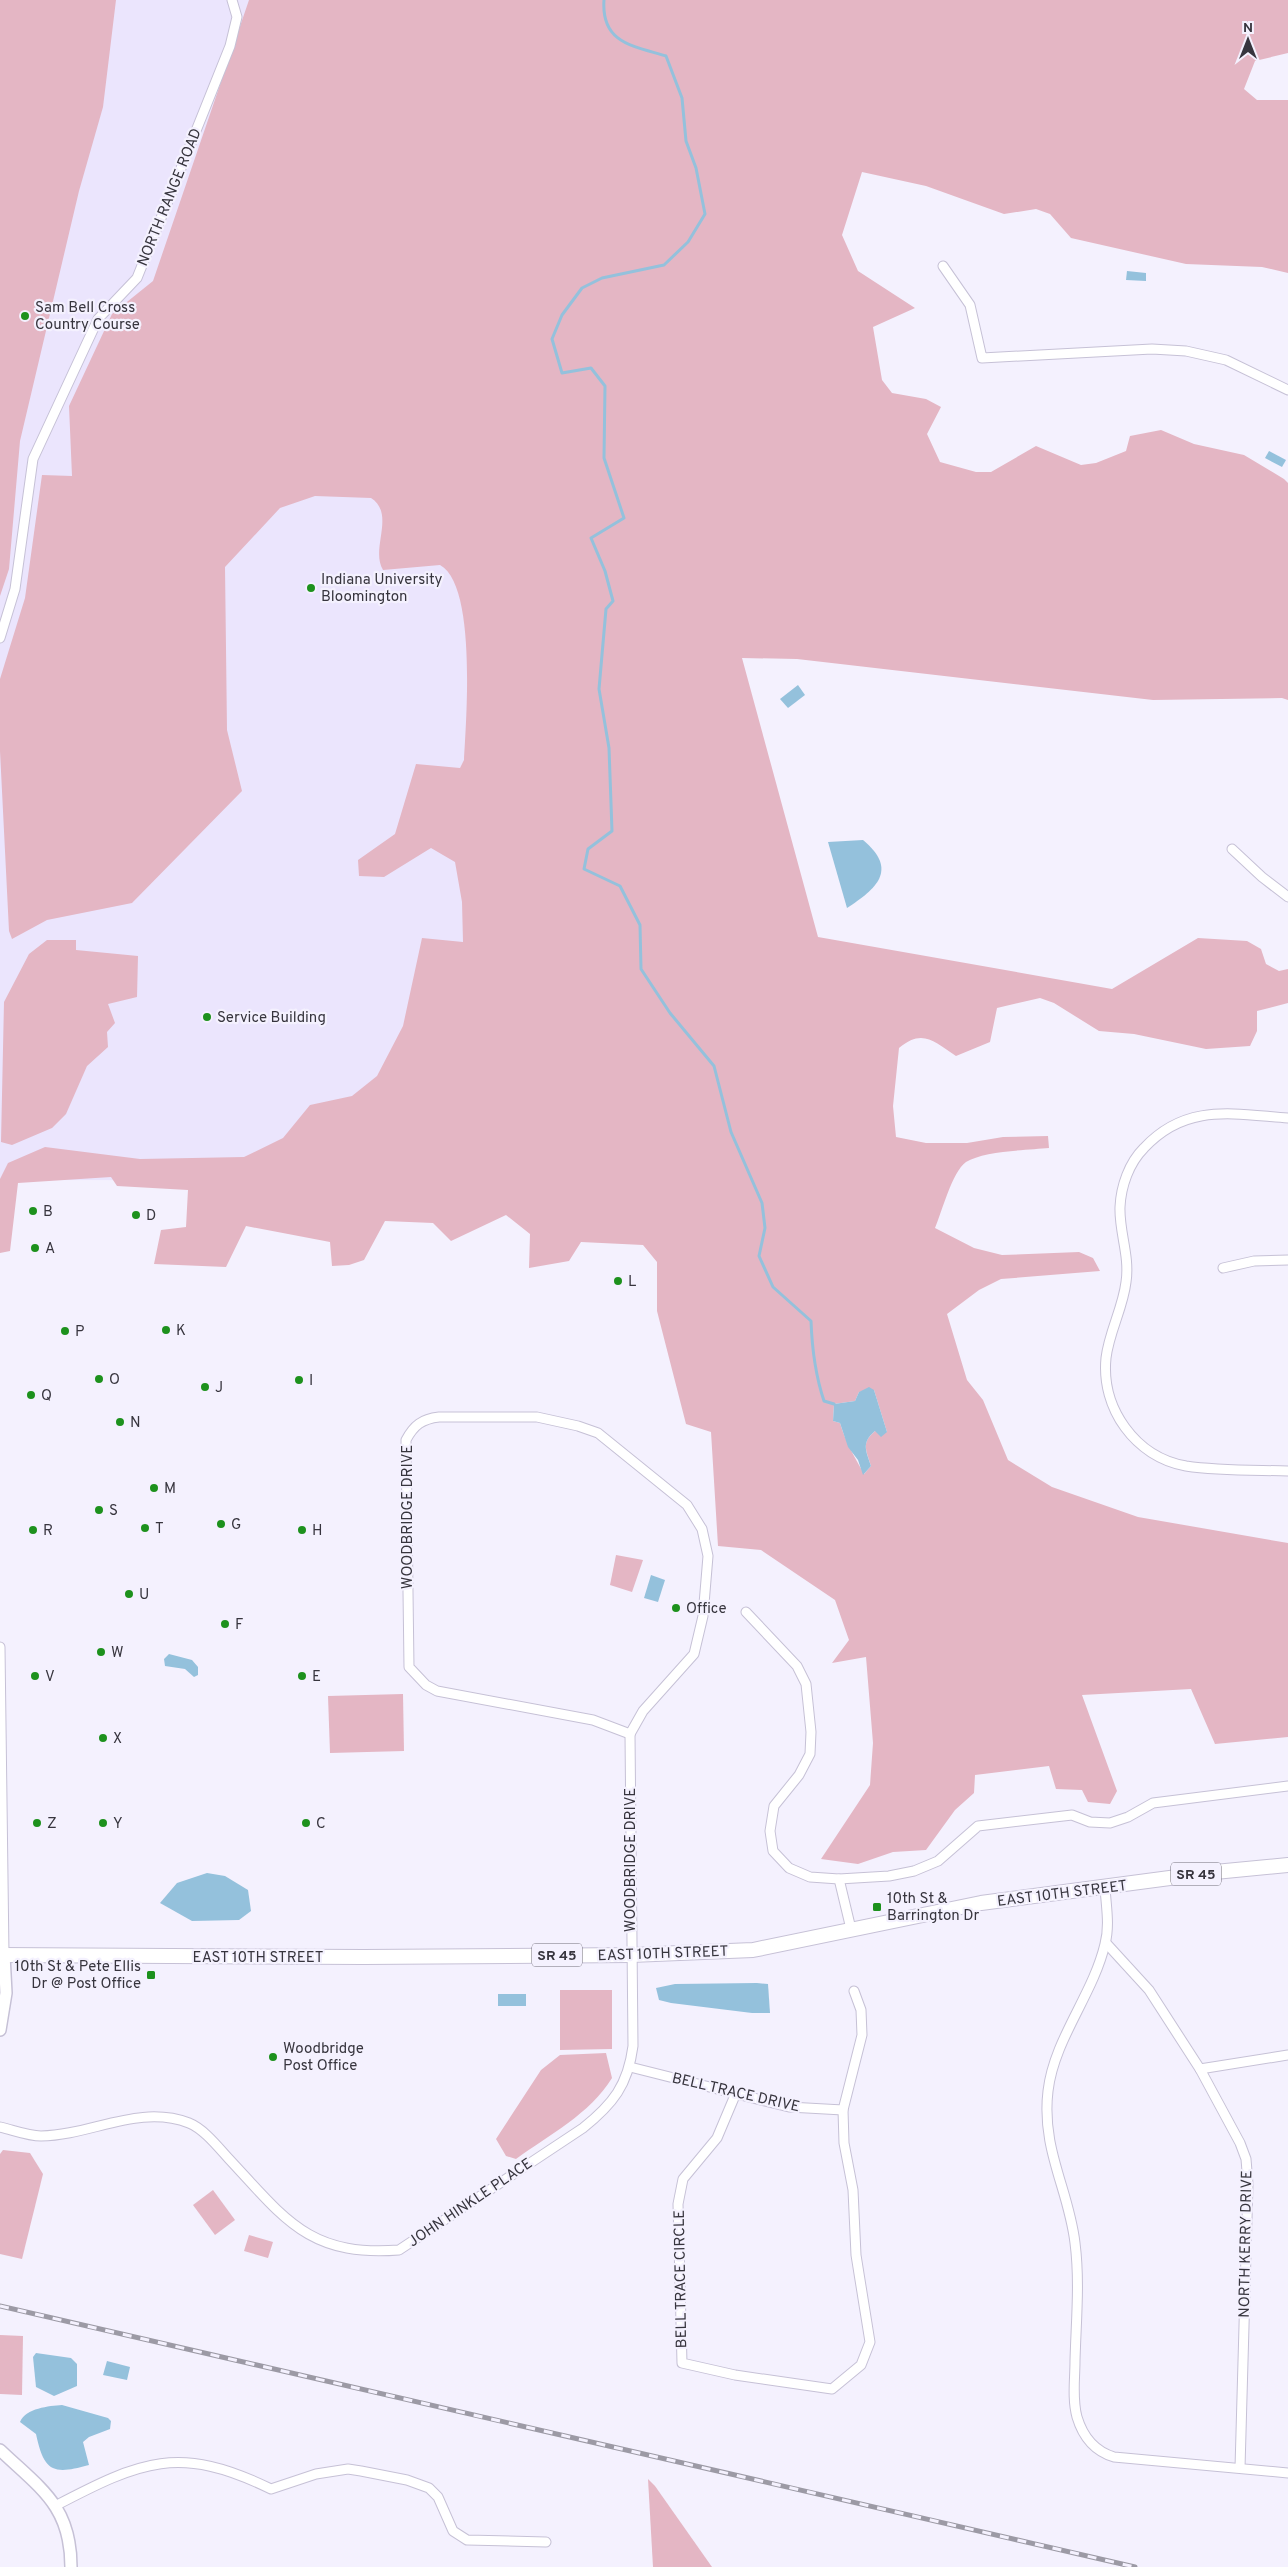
<svg xmlns="http://www.w3.org/2000/svg" width="1288" height="2567" viewBox="0 0 1288 2567" font-family="Overpass,sans-serif">
<rect width="100%" height="100%" fill="#f4f1fe"/>
<!-- built -->
<path fill="#ebe5fd" d="M 0,0 L 617,0 L 686,275 L 775,1181 L 2,1180 L 0,1191 Z"/>
<!-- green -->
<g fill="#e4b6c4" fill-rule="evenodd">
<path d="M 0,0 L 116,0 L 103,107 L 79,191 L 20,441 L 9,569 L 0,596 Z"/>
<path d="M 249,0 L 1288,0 L 1288,53 L 1255,61 L 1244,89 L 1257,100 L 1288,100 L 1288,273 L 1262,267 L 1186,264 L 1071,238 L 1050,214 L 1036,209 L 1004,214 L 926,186 L 862,172 L 842,235 L 858,271 L 915,308 L 873,327 L 882,380 L 892,393 L 926,399 L 941,407 L 927,434 L 940,462 L 976,472 L 991,472 L 1036,446 L 1081,465 L 1096,463 L 1126,451 L 1130,436 L 1161,430 L 1194,444 L 1244,455 L 1284,479 L 1288,483 L 1288,700 L 1282,698 L 1153,700 L 797,659 L 742,658 L 818,937 L 1112,989 L 1198,938 L 1247,941 L 1261,949 L 1266,964 L 1279,971 L 1288,969 L 1288,1003 L 1257,1011 L 1257,1031 L 1250,1046 L 1206,1049 L 1134,1034 L 1099,1031 L 1054,1003 L 1040,998 L 997,1008 L 990,1042 L 956,1056 C 934,1042 923,1028 899,1048 L 893,1106 L 896,1137 L 926,1143 L 967,1143 L 1003,1137 L 1048,1136 L 1049,1148 C 1028,1150 983,1151 966,1162 C 952,1172 942,1212 935,1228 L 974,1248 L 1002,1255 L 1079,1252 L 1093,1258 L 1100,1271 L 1001,1279 L 979,1290 L 947,1314 L 967,1380 L 983,1400 L 1008,1460 L 1052,1487 L 1138,1517 L 1288,1543 L 1288,1737 L 1215,1744 L 1191,1689 L 1082,1695 L 1117,1791 L 1110,1804 L 1088,1802 L 1082,1790 L 1056,1789 L 1049,1766 L 975,1775 L 974,1793 L 955,1810 L 926,1850 L 893,1852 L 858,1864 L 821,1859 L 870,1785 L 873,1743 L 866,1657 L 832,1663 L 849,1640 L 835,1600 L 761,1550 L 718,1546 L 711,1432 L 686,1424 L 657,1311 L 657,1262 L 643,1245 L 581,1242 L 569,1261 L 529,1268 L 530,1234 L 506,1215 L 451,1241 L 433,1223 L 385,1221 L 364,1260 L 349,1265 L 332,1266 L 330,1242 L 246,1226 L 226,1267 L 154,1264 L 161,1230 L 186,1227 L 188,1190 L 117,1186 L 111,1177 L 18,1183 L 10,1251 L 0,1253 L 0,1179 L 8,1163 L 45,1147 L 140,1159 L 244,1157 L 283,1138 L 310,1105 L 352,1096 L 377,1076 L 403,1026 L 422,938 L 463,942 L 462,902 L 455,862 L 431,848 L 384,877 L 359,876 L 358,860 L 395,834 L 416,764 L 460,768 L 464,760 C 466,721 477,585 440,565 L 383,570 C 370,549 396,514 371,498 L 315,496 L 280,508 L 225,567 L 227,730 L 242,791 L 132,903 L 47,920 L 12,939 L 9,931 L 0,751 L 0,679 L 25,598 L 42,475 L 72,476 L 69,406 L 112,314 L 153,281 ZM 874,1390 L 887,1432 L 875,1431 C 861,1443 866,1450 871,1466 L 864,1474 C 854,1456 846,1443 840,1423 L 833,1421 L 834,1404 L 855,1401 L 859,1392 Z"/>
<path d="M 47,940 L 76,940 L 76,950 L 138,956 L 137,997 L 108,1004 L 115,1023 L 107,1032 L 108,1047 L 87,1066 L 66,1114 L 52,1128 L 12,1145 L 1,1142 L 4,1002 L 29,954 Z"/>
<path d="M 616,1555 L 643,1560 L 632,1592 L 610,1585 Z"/>
<path d="M 403,1694 L 404,1751 L 330,1753 L 328,1696 Z"/>
<path d="M 560,1990 L 612,1990 L 612,2049 L 560,2050 Z"/>
<path d="M 606,2053 L 612,2078 C 590,2114 549,2135 516,2159 L 506,2156 L 496,2139 L 541,2070 L 560,2055 Z"/>
<path d="M 3,2150 L 30,2153 L 43,2174 L 22,2259 L 0,2254 L 0,2154 Z"/>
<path d="M 213,2190 L 235,2220 L 215,2235 L 193,2205 Z"/>
<path d="M 249,2235 L 273,2242 L 268,2258 L 244,2251 Z"/>
<path d="M 0,2335 L 23,2336 L 22,2395 L 0,2394 Z"/>
<path d="M 648,2479 L 655,2486 L 712,2567 L 653,2567 Z"/>
</g>
<!-- water -->
<g fill="#94c1dc">
<path d="M 1127,271 L 1146,273 L 1146,281 L 1126,280 Z"/>
<path d="M 1269,451 L 1286,460 L 1282,467 L 1265,458 Z"/>
<path d="M 798,685 L 805,695 L 788,708 L 780,699 Z"/>
<path d="M 863,840 C 899,870 876,889 847,908 L 828,842 Z"/>
<path d="M 869,1387 L 874,1390 L 887,1432 L 881,1437 L 875,1431 C 861,1443 866,1450 871,1466 L 863,1475 L 858,1460 L 848,1447 L 840,1423 L 833,1421 L 834,1404 L 855,1401 L 859,1392 Z"/>
<path d="M 651,1575 L 665,1580 L 658,1602 L 644,1598 Z"/>
<path d="M 169,1654 L 192,1660 L 198,1667 L 198,1675 L 194,1677 L 185,1669 L 165,1666 L 164,1659 Z"/>
<path d="M 207,1873 L 225,1876 L 248,1890 L 251,1911 L 239,1920 L 192,1921 L 160,1903 L 177,1883 Z"/>
<path d="M 757,1983 L 768,1984 L 770,2013 L 752,2013 L 671,2003 L 659,2000 L 656,1988 L 675,1984 Z"/>
<rect x="498" y="1994" width="28" height="12"/>
<path d="M 36,2353 L 71,2358 L 77,2364 L 77,2386 L 54,2396 L 36,2387 L 33,2357 Z"/>
<path d="M 107,2361 L 130,2367 L 127,2380 L 103,2375 Z"/>
<path d="M 62,2405 L 108,2418 L 111,2421 L 110,2429 L 89,2437 L 83,2442 L 89,2465 C 53,2475 44,2472 36,2434 L 20,2422 C 26,2408 49,2406 62,2405 Z"/>
</g>
<g fill="none" stroke-linecap="round" stroke-linejoin="round">
<!-- stream -->
<path stroke="#94c1dc" stroke-width="3" d="M 604,0 C 601,43 633,46 666,56 L 682,98 L 686,141 L 696,168 L 705,214 L 688,242 L 664,265 L 602,278 L 582,288 L 562,315 L 552,339 L 562,373 L 591,368 L 605,386 L 604,458 L 624,518 L 591,538 L 605,571 L 613,601 L 606,609 L 599,689 L 609,748 L 612,831 L 588,849 L 584,869 L 620,886 L 640,925 L 641,969 L 670,1013 L 714,1066 L 731,1132 L 762,1203 L 765,1228 L 759,1256 L 773,1287 L 811,1321 C 812,1349 815,1374 824,1401 L 834,1404"/>
<!-- minor casing -->
<g stroke="#c6c1d6" stroke-width="11">
<g id="minor">
<path d="M 943,266 L 970,305 L 982,358 L 1152,349 L 1186,351 L 1226,360 L 1288,390"/>
<path d="M 0,638 L 15,589 L 33,459 L 98,319 L 137,278 L 230,46 L 237,17 L 232,0"/>
<path d="M 1232,849 L 1262,877 L 1288,897"/>
<path d="M 1288,1118 C 1232,1114 1186,1103 1144,1148 C 1129,1163 1121,1186 1120,1207 C 1119,1232 1130,1256 1126,1282 C 1123,1308 1109,1332 1106,1358 C 1101,1408 1135,1457 1186,1466 C 1219,1471 1255,1470 1288,1471"/>
<path d="M 1223,1268 L 1254,1261 L 1288,1260"/>
<path d="M 439,1417 L 537,1417 L 578,1426 L 598,1433 L 687,1505 L 702,1529 L 708,1556 L 703,1616 L 694,1654 L 643,1711 L 630,1734 L 593,1720 L 437,1691 L 426,1685 L 409,1667 L 406,1440 C 414,1425 422,1419 439,1417 Z"/>
<path d="M 746,1612 L 797,1666 L 806,1684 L 811,1732 L 810,1754 L 799,1775 L 774,1806 L 770,1831 L 773,1851 L 789,1868 L 810,1877 L 839,1879 L 889,1876 L 914,1871 L 938,1861 L 978,1826 L 1072,1815 L 1090,1822 L 1110,1823 L 1128,1817 L 1153,1803 L 1288,1786"/>
<path d="M 0,1647 L 4,1955"/>
<path d="M 839,1879 L 851,1929"/>
<path d="M 1105,1887 C 1106,1906 1110,1925 1105,1944 C 1093,1995 1054,2039 1048,2091 C 1041,2149 1069,2190 1075,2243 C 1080,2282 1076,2322 1075,2361 C 1075,2379 1072,2399 1077,2417 C 1083,2437 1094,2451 1114,2457 L 1288,2473"/>
<path d="M 1106,1943 L 1149,1990 L 1200,2069 L 1240,2143 L 1246,2159 L 1248,2184 L 1240,2468"/>
<path d="M 630,2067 L 789,2107 L 843,2110"/>
<path d="M 1200,2069 L 1288,2055"/>
<path d="M 736,2093 L 717,2138 L 683,2179 L 678,2204 L 682,2363 L 735,2375 L 832,2389 L 861,2365 L 870,2342 L 856,2255 L 853,2190 L 844,2143 L 843,2110 L 862,2035 L 861,2010 L 854,1991"/>
<path d="M 0,2127 C 13,2130 28,2136 41,2136 C 92,2135 139,2104 189,2123 C 204,2129 218,2147 229,2159 C 285,2219 309,2257 399,2250 L 583,2128 C 613,2104 628,2085 633,2046 L 630,1734"/>
<path d="M 55,2506 C 141,2461 179,2444 271,2489 L 316,2474 L 348,2469 L 361,2471 L 407,2480 L 429,2488 L 438,2497 L 453,2531 L 467,2540 L 546,2542"/>
</g>
</g>
<!-- tertiary casing -->
<g stroke="#c6c1d6" stroke-width="14">
<g id="tertiary">
<path d="M 0,2030 L 6,1993 L 4,1955"/>
<path d="M 0,2450 C 41,2489 71,2506 71,2567"/>
</g>
</g>
<!-- primary casing -->
<g stroke="#c6c1d6" stroke-width="16">
<path id="primary" d="M 0,1955 L 364,1957 L 631,1955 L 753,1950 L 981,1903 L 1215,1872 L 1288,1865"/>
</g>
<!-- minor -->
<use href="#minor" stroke="#fff" stroke-width="9"/>
<!-- tertiary -->
<use href="#tertiary" stroke="#fff" stroke-width="11"/>
<!-- primary -->
<use href="#primary" stroke="#fff" stroke-width="14"/>
<!-- rail casing -->
<g stroke="#9c9aa5" stroke-width="5">
<path id="rail" d="M 0,2306 L 1135,2567"/>
</g>
<!-- rail -->
<use href="#rail" stroke="#f4f1fe" stroke-width="3" stroke-dasharray="9" stroke-linecap="butt"/>
</g>
<!-- markers -->
<g fill="#1d911d" stroke="#f4f1fe" stroke-width="2">
<circle cx="25" cy="316" r="5"/>
<circle cx="311" cy="588" r="5"/>
<circle cx="207" cy="1017" r="5"/>
<circle cx="33" cy="1211" r="5"/>
<circle cx="136" cy="1215" r="5"/>
<circle cx="35" cy="1248" r="5"/>
<circle cx="618" cy="1281" r="5"/>
<circle cx="166" cy="1330" r="5"/>
<circle cx="65" cy="1331" r="5"/>
<circle cx="99" cy="1379" r="5"/>
<circle cx="299" cy="1380" r="5"/>
<circle cx="205" cy="1387" r="5"/>
<circle cx="31" cy="1395" r="5"/>
<circle cx="120" cy="1422" r="5"/>
<circle cx="154" cy="1488" r="5"/>
<circle cx="99" cy="1510" r="5"/>
<circle cx="221" cy="1524" r="5"/>
<circle cx="145" cy="1528" r="5"/>
<circle cx="33" cy="1530" r="5"/>
<circle cx="302" cy="1530" r="5"/>
<circle cx="129" cy="1594" r="5"/>
<circle cx="676" cy="1608" r="5"/>
<circle cx="225" cy="1624" r="5"/>
<circle cx="101" cy="1652" r="5"/>
<circle cx="35" cy="1676" r="5"/>
<circle cx="302" cy="1676" r="5"/>
<circle cx="103" cy="1738" r="5"/>
<circle cx="37" cy="1823" r="5"/>
<circle cx="103" cy="1823" r="5"/>
<circle cx="306" cy="1823" r="5"/>
<rect x="872" y="1902" width="10" height="10" rx="2.5"/>
<rect x="146" y="1970" width="10" height="10" rx="2.5"/>
<circle cx="273" cy="2057" r="5"/>
</g>
<g text-anchor="middle" stroke-width="4.5" stroke-linejoin="round" paint-order="stroke">
<!-- shield labels -->
<g fill="#f4f1fe" stroke="#706d78" stroke-width="1">
<rect x="1171" y="1862.5" width="50" height="23" rx="4"/>
<rect x="532" y="1943.5" width="50" height="23" rx="4"/>
</g>
<g font-size="14" font-weight="bold" fill="#37353e">
<text x="1196" y="1879">SR 45</text>
<text x="557" y="1960">SR 45</text>
</g>
<!-- street labels -->
<g font-size="15" fill="#37353e" stroke="#f4f1fe">
<text transform="translate(169 197) rotate(-68)" y="5">NORTH RANGE ROAD</text>
<text transform="translate(407 1517) rotate(-90)" y="5">WOODBRIDGE DRIVE</text>
<text transform="translate(630 1860) rotate(-90)" y="5">WOODBRIDGE DRIVE</text>
<text transform="translate(1062 1893) rotate(-7)" y="5">EAST 10TH STREET</text>
<text transform="translate(663 1953) rotate(-2)" y="5">EAST 10TH STREET</text>
<text x="258" y="1962">EAST 10TH STREET</text>
<text transform="translate(736 2092) rotate(13)" y="5">BELL TRACE DRIVE</text>
<text transform="translate(470 2202) rotate(-34)" y="5">JOHN HINKLE PLACE</text>
<text transform="translate(1245 2244) rotate(-89)" y="5">NORTH KERRY DRIVE</text>
<text transform="translate(680 2279) rotate(-91)" y="5">BELL TRACE CIRCLE</text>
</g>
<!-- poi labels -->
<g font-size="15" fill="#37353e" stroke="#f4f1fe" text-anchor="start">
<text x="35" y="312">Sam Bell Cross<tspan x="35" dy="17">Country Course</tspan></text>
<text x="321" y="584">Indiana University<tspan x="321" dy="17">Bloomington</tspan></text>
<text x="217" y="1022">Service Building</text>
<text x="43" y="1216">B</text>
<text x="146" y="1220">D</text>
<text x="45" y="1253">A</text>
<text x="628" y="1286">L</text>
<text x="176" y="1335">K</text>
<text x="75" y="1336">P</text>
<text x="109" y="1384">O</text>
<text x="309" y="1385">I</text>
<text x="215" y="1392">J</text>
<text x="41" y="1400">Q</text>
<text x="130" y="1427">N</text>
<text x="164" y="1493">M</text>
<text x="109" y="1515">S</text>
<text x="231" y="1529">G</text>
<text x="155" y="1533">T</text>
<text x="43" y="1535">R</text>
<text x="312" y="1535">H</text>
<text x="139" y="1599">U</text>
<text x="686" y="1613">Office</text>
<text x="235" y="1629">F</text>
<text x="111" y="1657">W</text>
<text x="45" y="1681">V</text>
<text x="312" y="1681">E</text>
<text x="113" y="1743">X</text>
<text x="47" y="1828">Z</text>
<text x="113" y="1828">Y</text>
<text x="316" y="1828">C</text>
<text x="887" y="1903">10th St &amp;<tspan x="887" dy="17">Barrington Dr</tspan></text>
<text x="141" y="1971" text-anchor="end">10th St &amp; Pete Ellis<tspan x="141" dy="17">Dr @ Post Office</tspan></text>
<text x="283" y="2053">Woodbridge<tspan x="283" dy="17">Post Office</tspan></text>
</g>
</g>
<!-- north arrow -->
<g transform="translate(1248 40)" stroke="#f4f1fe" stroke-width="4" paint-order="stroke">
<path d="M0-4L9 19L0 12L-9 19Z" fill="#37353e"/>
<text y="-8" font-size="14" font-weight="bold" text-anchor="middle" fill="#37353e">N</text>
</g>
</svg>
